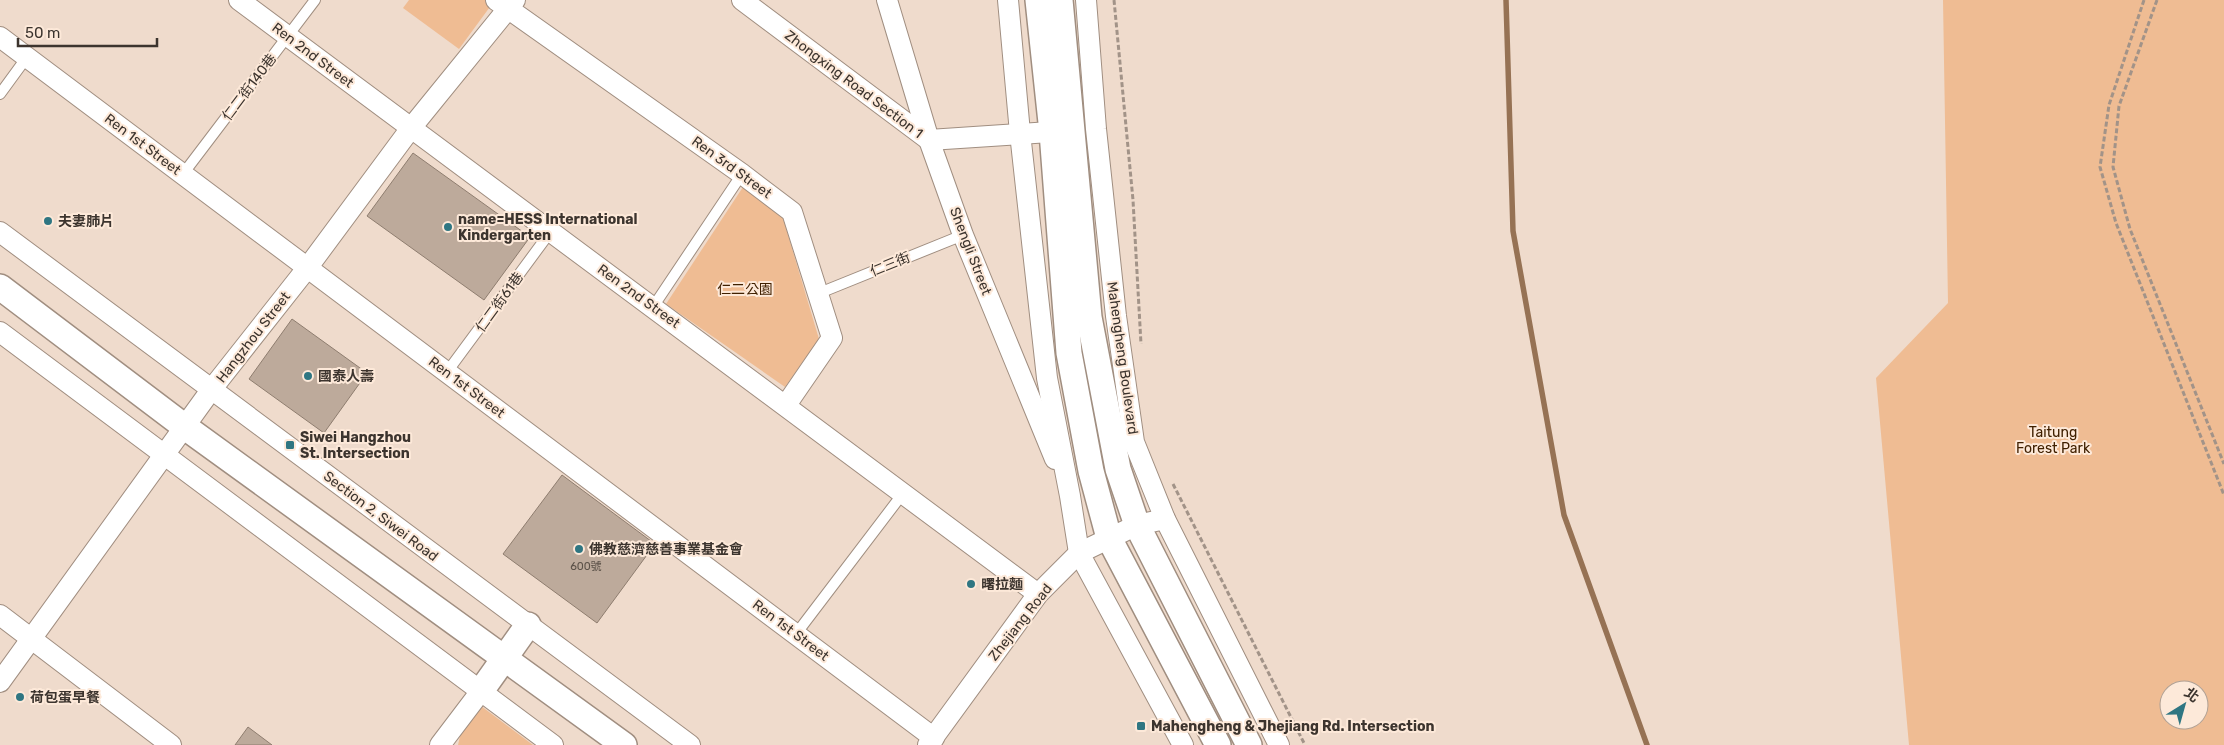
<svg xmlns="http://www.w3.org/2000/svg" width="2224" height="745" viewBox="0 0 2224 745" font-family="Rubik,'Noto Sans TC',sans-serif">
<rect width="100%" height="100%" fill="#efdbcc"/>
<!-- green -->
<g fill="#efbc93" fill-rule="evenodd">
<path d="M 409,0 L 495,0 L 459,49 L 403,8 Z"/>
<path d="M 1943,0 L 2224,0 L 2224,745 L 1909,745 L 1876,378 L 1948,303 ZM 2169,690 L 2199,690 L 2199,720 L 2169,720 Z"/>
<path d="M 743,187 L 783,218 L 819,339 L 785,387 L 666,304 Z"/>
<path d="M 469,697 L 533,745 L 458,745 Z"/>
</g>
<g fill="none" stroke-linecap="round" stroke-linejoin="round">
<!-- stream -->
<path stroke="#967254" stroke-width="5.5" d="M 1506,0 L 1513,231 L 1564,515 L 1647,745"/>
</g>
<!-- building -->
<g fill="#bdaa9b" stroke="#8e7d6f">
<path d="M 413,153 L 530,237 L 484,300 L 367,216 Z"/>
<path d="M 292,319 L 367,373 L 324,433 L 249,379 Z"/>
<path d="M 562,475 L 655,544 L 597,623 L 503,554 Z"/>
<path d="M 248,727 L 272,745 L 235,745 Z"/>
</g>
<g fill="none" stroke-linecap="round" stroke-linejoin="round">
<!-- service casing -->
<g stroke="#a08e80" stroke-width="12">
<g id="service">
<path d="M 0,94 L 27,57"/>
<path d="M 183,174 L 315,0"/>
<path d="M 817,294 L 963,235"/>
<path d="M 653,307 L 742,174"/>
<path d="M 447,372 L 551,231"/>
<path d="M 796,634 L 904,492"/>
</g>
</g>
<!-- minor casing -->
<g stroke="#a08e80" stroke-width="22">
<g id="minor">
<path d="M 239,0 L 1038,594"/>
<path d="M 496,0 L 742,174 L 792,212 L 832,338 L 786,405"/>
<path d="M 742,0 L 929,140 L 1065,131"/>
<path d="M 887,0 L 929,140 L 963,235 L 1055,459"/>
<path d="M 1008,0 L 1020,133 L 1047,378 L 1070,496 L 1079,553 L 1183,745"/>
<path d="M 1086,0 L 1096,129 L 1116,316 L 1134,442 L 1165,519 L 1279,745"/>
<path d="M 0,37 L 934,738"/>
<path d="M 0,232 L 690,745"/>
<path d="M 0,332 L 553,745"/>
<path d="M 0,615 L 171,745"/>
<path d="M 0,682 L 211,390 L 308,267 L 411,128 L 515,0"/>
<path d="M 440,745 L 481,691"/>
<path d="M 928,745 L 1038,594 L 1079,553 L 1137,525 L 1165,519"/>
</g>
</g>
<!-- tertiary casing -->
<g stroke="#a08e80" stroke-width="28">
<g id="tertiary">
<path d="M 1038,0 L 1052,132 L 1069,353 L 1091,471 L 1109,538 L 1218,745"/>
<path d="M 1060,0 L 1089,317 L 1118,469 L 1137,525 L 1249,745"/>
<path d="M 0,287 L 185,427 L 624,745"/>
<path d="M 481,691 L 528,625"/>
</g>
</g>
<!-- path -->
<g stroke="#a29388" stroke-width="3" stroke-dasharray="5 2.5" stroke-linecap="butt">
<path d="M 1114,0 L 1133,200 L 1141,344"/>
<path d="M 2144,0 L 2109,105 L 2100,167 L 2116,223 L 2224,495"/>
<path d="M 2157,0 L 2119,106 L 2113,167 L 2130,229 L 2224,464"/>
<path d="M 1173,484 L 1305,745"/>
</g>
<!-- service -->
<use href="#service" stroke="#fff" stroke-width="10"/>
<!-- minor -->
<use href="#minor" stroke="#fff" stroke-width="20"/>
<!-- tertiary -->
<use href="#tertiary" stroke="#fff" stroke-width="25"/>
</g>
<!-- markers -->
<g fill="#2f7682" stroke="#fde9d9" stroke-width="2">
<circle cx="48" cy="221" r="5"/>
<circle cx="448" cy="227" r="5"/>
<circle cx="308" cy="376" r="5"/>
<rect x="285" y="440" width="10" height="10" rx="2.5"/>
<circle cx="579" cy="549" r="5"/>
<circle cx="971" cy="584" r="5"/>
<circle cx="20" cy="697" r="5"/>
<rect x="1136" y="721" width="10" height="10" rx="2.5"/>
</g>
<g text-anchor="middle" stroke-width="4" stroke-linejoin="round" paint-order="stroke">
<!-- number labels -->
<g font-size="11" fill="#5c5249">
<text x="586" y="570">600號</text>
</g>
<!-- street labels -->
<g font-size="14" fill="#3c342e" stroke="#fde9d9">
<text transform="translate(313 55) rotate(37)" y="5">Ren 2nd Street</text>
<text transform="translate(854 84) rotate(37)" y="5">Zhongxing Road Section 1</text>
<text transform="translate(249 87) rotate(-53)" y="5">仁二街140巷</text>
<text transform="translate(143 144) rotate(37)" y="5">Ren 1st Street</text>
<text transform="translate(732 167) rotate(36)" y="5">Ren 3rd Street</text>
<text transform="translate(971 251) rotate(69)" y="5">Shengli Street</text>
<text transform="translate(890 264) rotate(-22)" y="5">仁三街</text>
<text transform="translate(639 296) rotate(36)" y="5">Ren 2nd Street</text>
<text transform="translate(499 302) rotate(-54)" y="5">仁二街61巷</text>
<text transform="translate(253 337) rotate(-52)" y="5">Hangzhou Street</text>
<text transform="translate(1123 358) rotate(82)" y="5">Mahengheng Boulevard</text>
<text transform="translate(467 387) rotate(37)" y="5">Ren 1st Street</text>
<text transform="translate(381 516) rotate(37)" y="5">Section 2, Siwei Road</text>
<text transform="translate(1020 622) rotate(-52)" y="5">Zhejiang Road</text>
<text transform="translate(791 630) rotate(37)" y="5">Ren 1st Street</text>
</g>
<!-- poi labels -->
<g font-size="14" font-weight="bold" fill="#3c342e" stroke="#fde9d9" text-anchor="start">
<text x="458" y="224">name=HESS International<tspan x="458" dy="16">Kindergarten</tspan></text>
<text x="58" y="226">夫妻肺片</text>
<text x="318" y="381">國泰人壽</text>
<text x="300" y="442">Siwei Hangzhou<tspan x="300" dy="16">St. Intersection</tspan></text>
<text x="589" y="554">佛教慈濟慈善事業基金會</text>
<text x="981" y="589">曙拉麵</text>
<text x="30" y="702">荷包蛋早餐</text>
<text x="1151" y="731">Mahengheng &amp; Jhejiang Rd. Intersection</text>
</g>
<!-- park labels -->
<g font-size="14" fill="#402000" stroke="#fde9d9">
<text x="745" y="294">仁二公園</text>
<text x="2053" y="437">Taitung<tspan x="2053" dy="16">Forest Park</tspan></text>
</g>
</g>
<!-- north arrow -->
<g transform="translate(2184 705) rotate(37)"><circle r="24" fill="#fde9d9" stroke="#b0a195"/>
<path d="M0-4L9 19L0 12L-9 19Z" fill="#2f7682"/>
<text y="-8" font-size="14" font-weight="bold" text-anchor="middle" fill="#3c342e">北</text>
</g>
<!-- scale -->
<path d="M18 38v8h139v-8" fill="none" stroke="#3c342e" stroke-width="2.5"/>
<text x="25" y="38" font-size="15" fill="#3c342e" stroke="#fde9d9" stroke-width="4" paint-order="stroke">50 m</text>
</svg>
